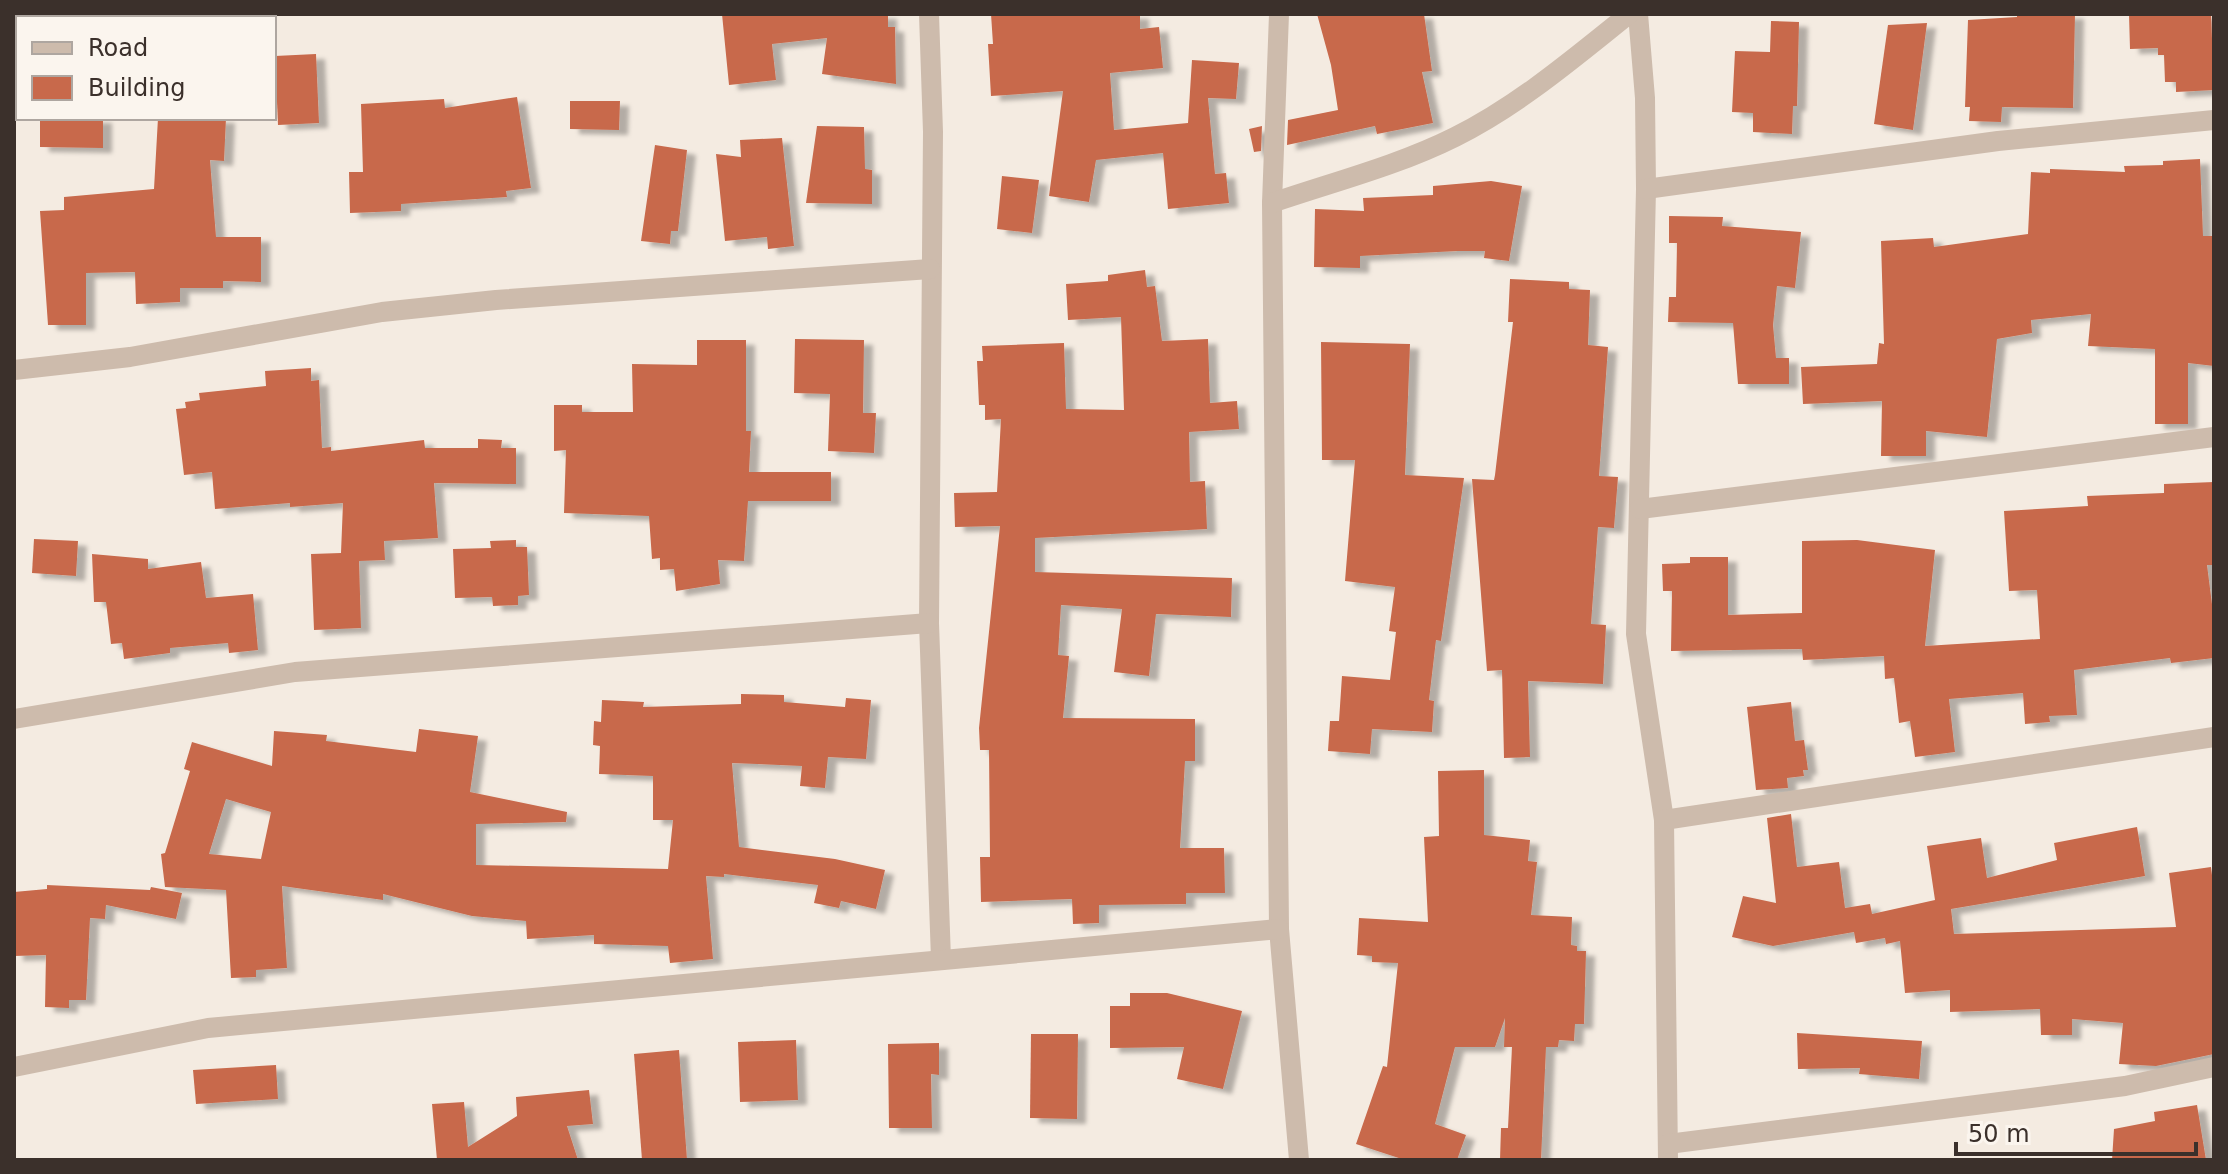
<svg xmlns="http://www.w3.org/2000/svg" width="2228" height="1174" viewBox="0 0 2228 1174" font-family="'DejaVu Sans',sans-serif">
<defs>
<filter id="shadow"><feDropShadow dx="9" dy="5" stdDeviation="2" flood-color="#0004"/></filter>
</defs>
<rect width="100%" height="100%" fill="#f4ebe1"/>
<!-- building -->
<g fill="#c8694b" fill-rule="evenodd" filter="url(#shadow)">
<path d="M 722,14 L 888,14 L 888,27 L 895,27 L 896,84 L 822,74 L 827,38 L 772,44 L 776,80 L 729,85 Z"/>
<path d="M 991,14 L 1140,14 L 1140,29 L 1159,27 L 1163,68 L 1110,73 L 1114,130 L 1188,123 L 1192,60 L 1239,63 L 1236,99 L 1208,98 L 1215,174 L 1226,173 L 1229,203 L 1168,209 L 1163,153 L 1096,160 L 1089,202 L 1049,196 L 1063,91 L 991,96 L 988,44 L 993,44 Z"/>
<path d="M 1317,14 L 1424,14 L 1432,71 L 1422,72 L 1433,123 L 1377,134 L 1375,126 L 1287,145 L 1288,120 L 1338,110 L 1331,65 Z"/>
<path d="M 2017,14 L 2075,14 L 2073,108 L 2002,107 L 2001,122 L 1969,121 L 1970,107 L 1965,107 L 1968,20 L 2017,17 Z"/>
<path d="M 2129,14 L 2211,14 L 2214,90 L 2176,92 L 2176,82 L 2165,82 L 2164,55 L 2158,55 L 2158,48 L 2130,49 Z"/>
<path d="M 1771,21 L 1799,22 L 1797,106 L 1793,106 L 1792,134 L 1753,132 L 1753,113 L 1732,112 L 1735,51 L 1770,52 Z"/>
<path d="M 1927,23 L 1913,130 L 1874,124 L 1888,25 Z"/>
<path d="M 316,54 L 319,123 L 278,125 L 275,56 Z"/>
<path d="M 517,97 L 531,188 L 506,191 L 507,197 L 401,204 L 401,211 L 350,213 L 349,172 L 363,172 L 361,104 L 444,99 L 445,108 Z"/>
<path d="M 570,101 L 620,101 L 619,130 L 570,129 Z"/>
<path d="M 40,118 L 103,118 L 103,148 L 40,147 Z"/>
<path d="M 158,118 L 226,118 L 224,161 L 210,160 L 216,237 L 261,237 L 261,282 L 223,281 L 223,288 L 180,288 L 180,302 L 136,304 L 135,272 L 86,273 L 86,325 L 48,325 L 40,211 L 64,210 L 64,197 L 154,189 Z"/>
<path d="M 817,126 L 864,127 L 865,169 L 872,170 L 872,204 L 806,203 Z"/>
<path d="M 1262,126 L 1261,151 L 1254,152 L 1249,129 Z"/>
<path d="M 782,138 L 794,246 L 768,249 L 767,237 L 725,241 L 716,154 L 741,157 L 740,140 Z"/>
<path d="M 655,145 L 687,150 L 678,231 L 671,231 L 670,244 L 641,241 Z"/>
<path d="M 2200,159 L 2203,236 L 2214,236 L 2214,366 L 2188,363 L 2188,424 L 2155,424 L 2155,349 L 2088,346 L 2091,314 L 2031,320 L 2032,333 L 1997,339 L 1987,437 L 1926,431 L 1926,456 L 1881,456 L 1882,401 L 1803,404 L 1801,367 L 1877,364 L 1879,343 L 1884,344 L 1881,241 L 1933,238 L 1934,247 L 2028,234 L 2031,172 L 2050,173 L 2050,169 L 2125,172 L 2124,166 L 2163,165 L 2163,161 Z"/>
<path d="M 1002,176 L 1039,180 L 1032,233 L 997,229 Z"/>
<path d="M 1491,181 L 1522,186 L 1509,261 L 1484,258 L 1485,251 L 1457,251 L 1360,256 L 1360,268 L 1314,267 L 1315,209 L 1364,211 L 1363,198 L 1433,195 L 1433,186 Z"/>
<path d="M 1669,216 L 1723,217 L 1722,226 L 1801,232 L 1795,288 L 1777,286 L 1773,325 L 1776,358 L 1789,358 L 1789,384 L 1738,384 L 1733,323 L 1668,322 L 1669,297 L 1676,297 L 1677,243 L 1669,243 Z"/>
<path d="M 1145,270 L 1147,287 L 1155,286 L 1162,341 L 1208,339 L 1210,403 L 1237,401 L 1239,429 L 1189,432 L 1190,482 L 1205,481 L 1207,529 L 1035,538 L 1035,572 L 1232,578 L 1231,617 L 1156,614 L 1149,676 L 1114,672 L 1122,609 L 1061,605 L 1058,655 L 1069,656 L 1063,718 L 1195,719 L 1195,761 L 1185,761 L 1180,848 L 1224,848 L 1225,893 L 1186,893 L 1186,904 L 1099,905 L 1099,923 L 1073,924 L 1072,899 L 981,902 L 980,857 L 990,857 L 989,750 L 980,750 L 979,728 L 1000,526 L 955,527 L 954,493 L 997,492 L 1001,419 L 985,420 L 985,405 L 979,405 L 977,361 L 983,361 L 982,346 L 1064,343 L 1066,409 L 1124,410 L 1121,317 L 1068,320 L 1066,284 L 1108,281 L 1108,275 Z"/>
<path d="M 1510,279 L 1569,282 L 1569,289 L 1590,290 L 1588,345 L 1608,347 L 1599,476 L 1618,477 L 1614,528 L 1598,527 L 1591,624 L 1606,625 L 1603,684 L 1528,681 L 1530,757 L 1504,758 L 1502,670 L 1487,671 L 1472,479 L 1494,480 L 1495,475 L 1513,322 L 1508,322 Z"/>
<path d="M 795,339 L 864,340 L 863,413 L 876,413 L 874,453 L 828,451 L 830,394 L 794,393 Z"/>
<path d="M 697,340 L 746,340 L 746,431 L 751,431 L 749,472 L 831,472 L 831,501 L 748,501 L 744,561 L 718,560 L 720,584 L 676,591 L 674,569 L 660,570 L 660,558 L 652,559 L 649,516 L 564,513 L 566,450 L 554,451 L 554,405 L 582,405 L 582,412 L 633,412 L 632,364 L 697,365 Z"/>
<path d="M 1321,342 L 1410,344 L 1405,475 L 1464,478 L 1441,641 L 1436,640 L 1429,700 L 1434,701 L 1432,732 L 1372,729 L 1370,754 L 1328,751 L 1330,721 L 1339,721 L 1342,676 L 1390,680 L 1396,632 L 1389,631 L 1395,587 L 1345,581 L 1355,460 L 1322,460 Z"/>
<path d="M 311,368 L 311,381 L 319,380 L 322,448 L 331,447 L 331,451 L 424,440 L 425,448 L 478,448 L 478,439 L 502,440 L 501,448 L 516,448 L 516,484 L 434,483 L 438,538 L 384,541 L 385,560 L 359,561 L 361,628 L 314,630 L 311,554 L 341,553 L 343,503 L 290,507 L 290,503 L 215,509 L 212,472 L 184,475 L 176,409 L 186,408 L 185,402 L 200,400 L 199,393 L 266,386 L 265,371 Z"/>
<path d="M 2214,482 L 2214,565 L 2207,565 L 2214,620 L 2214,658 L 2171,663 L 2170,658 L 2074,670 L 2077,715 L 2049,716 L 2050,722 L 2025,724 L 2023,693 L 1949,699 L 1955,752 L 1915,757 L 1910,721 L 1899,723 L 1894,678 L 1885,679 L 1884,656 L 1803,660 L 1802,649 L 1671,651 L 1672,591 L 1663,591 L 1662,564 L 1690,563 L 1690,557 L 1728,557 L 1728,615 L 1802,613 L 1802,541 L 1857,540 L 1935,550 L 1925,646 L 2040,639 L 2037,590 L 2009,591 L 2004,511 L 2088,506 L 2087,496 L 2164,493 L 2164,484 Z"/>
<path d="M 34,539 L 78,541 L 76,576 L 32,573 Z"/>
<path d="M 516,540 L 516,547 L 527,547 L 529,595 L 518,596 L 518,605 L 493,606 L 492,597 L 455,598 L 453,549 L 491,548 L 490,541 Z"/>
<path d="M 92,554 L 148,559 L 148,569 L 201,562 L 206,598 L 253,594 L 258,650 L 229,653 L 228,643 L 170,648 L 170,653 L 124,659 L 122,643 L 111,644 L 106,602 L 94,602 Z"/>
<path d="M 741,694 L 784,695 L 784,702 L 845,707 L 846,698 L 871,700 L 866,759 L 828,757 L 825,788 L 800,786 L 802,766 L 732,763 L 739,847 L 835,859 L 885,870 L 876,909 L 841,901 L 839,908 L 814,903 L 818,885 L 724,874 L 724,877 L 706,876 L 713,959 L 670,963 L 668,946 L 594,944 L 594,935 L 527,939 L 526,921 L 472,916 L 383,894 L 383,900 L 282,886 L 287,968 L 256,970 L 256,977 L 231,978 L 226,890 L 165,887 L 161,854 L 165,853 L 190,771 L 184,769 L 192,742 L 272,766 L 274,731 L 327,735 L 326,741 L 416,752 L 419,729 L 478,736 L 470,792 L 567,812 L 566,822 L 476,824 L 476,865 L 668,869 L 673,820 L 653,820 L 653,776 L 599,774 L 600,746 L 593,745 L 594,721 L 601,722 L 602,700 L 644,702 L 643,707 L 741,704 ZM 226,799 L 271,812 L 261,859 L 209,854 Z"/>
<path d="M 1791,702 L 1795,741 L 1804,740 L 1808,770 L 1803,770 L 1804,776 L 1787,778 L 1788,788 L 1756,790 L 1747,707 Z"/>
<path d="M 1484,770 L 1484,835 L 1530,840 L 1528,861 L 1537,862 L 1531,915 L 1572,917 L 1571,945 L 1577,946 L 1577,951 L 1586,951 L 1584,1024 L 1575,1024 L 1574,1041 L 1559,1040 L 1558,1047 L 1546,1047 L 1541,1160 L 1500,1160 L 1501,1128 L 1508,1128 L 1512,1047 L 1504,1047 L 1505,1018 L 1495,1047 L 1455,1047 L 1435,1124 L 1466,1135 L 1457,1160 L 1405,1160 L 1356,1144 L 1383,1066 L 1387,1067 L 1398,963 L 1372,962 L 1372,956 L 1357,955 L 1359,918 L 1428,922 L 1424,837 L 1439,836 L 1438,771 Z"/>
<path d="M 1791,814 L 1797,867 L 1839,862 L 1845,908 L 1870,904 L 1872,914 L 1935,900 L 1927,846 L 1981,838 L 1987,878 L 2057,860 L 2054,843 L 2137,827 L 2145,876 L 1951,909 L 1954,934 L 2176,927 L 2169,873 L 2211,867 L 2214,892 L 2214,1054 L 2156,1066 L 2119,1064 L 2123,1023 L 2072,1019 L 2072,1035 L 2041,1035 L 2040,1009 L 1950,1012 L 1950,990 L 1905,993 L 1900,941 L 1886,944 L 1885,938 L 1856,943 L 1854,932 L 1773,946 L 1732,937 L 1743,896 L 1776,903 L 1767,818 Z"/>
<path d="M 47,885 L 150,890 L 151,887 L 182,893 L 176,919 L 106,905 L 105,919 L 90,918 L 86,1000 L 69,1000 L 69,1008 L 45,1007 L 46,955 L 14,956 L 14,892 L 47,889 Z"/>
<path d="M 1130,993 L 1167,993 L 1242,1011 L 1223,1089 L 1177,1079 L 1184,1047 L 1110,1048 L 1110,1006 L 1130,1006 Z"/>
<path d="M 1797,1033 L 1922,1041 L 1919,1079 L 1859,1074 L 1860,1068 L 1798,1069 Z"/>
<path d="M 1031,1034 L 1078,1034 L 1077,1119 L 1030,1118 Z"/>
<path d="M 796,1040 L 798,1100 L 740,1102 L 738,1042 Z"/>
<path d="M 939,1043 L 939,1075 L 931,1074 L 932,1128 L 889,1128 L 888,1044 Z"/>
<path d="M 679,1050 L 687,1160 L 642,1160 L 634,1054 Z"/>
<path d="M 276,1065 L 278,1099 L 196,1104 L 193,1070 Z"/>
<path d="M 589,1090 L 593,1124 L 567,1126 L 578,1160 L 437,1160 L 432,1104 L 464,1102 L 468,1147 L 517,1116 L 516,1097 Z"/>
<path d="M 2197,1105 L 2206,1160 L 2112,1160 L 2114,1129 L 2155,1121 L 2154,1112 Z"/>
</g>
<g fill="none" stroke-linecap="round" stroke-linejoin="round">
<!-- street -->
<g stroke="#cdbbac" stroke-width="20">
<path d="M 929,14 L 933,132 L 929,623 L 941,959"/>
<path d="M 1279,14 L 1272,203 L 1279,929 L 1299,1160"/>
<path d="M 1638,14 L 1645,98 L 1646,189 L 1636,634 L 1664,820 L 1668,1160"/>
<path d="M 82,18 L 139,14"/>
<path d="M 14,22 L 18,22"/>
<path d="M 1646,189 L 1998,141 L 2214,120"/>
<path d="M 1272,203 C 1333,182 1397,166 1455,137 C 1519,105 1574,58 1629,14"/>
<path d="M 14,370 L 130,357 L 382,312 L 496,300 L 930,269"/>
<path d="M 1640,509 L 2214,437"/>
<path d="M 14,719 L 295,672 L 929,623"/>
<path d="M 1664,820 L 2214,737"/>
<path d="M 14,1067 L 208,1028 L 1279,929"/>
<path d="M 1668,1144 L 2125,1086 L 2214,1067"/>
</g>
</g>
<!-- border -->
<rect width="2228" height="1174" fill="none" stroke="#3b302b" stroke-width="32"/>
<!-- legend -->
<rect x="16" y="16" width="260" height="104" fill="#fbf5ee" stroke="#aea6a0" stroke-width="2"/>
<rect x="32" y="42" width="40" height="12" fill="#cdbbac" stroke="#aea6a0" stroke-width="2"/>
<text x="88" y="56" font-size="24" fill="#3b302b">Road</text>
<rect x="32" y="76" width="40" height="24" fill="#c8694b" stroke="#aea6a0" stroke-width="2"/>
<text x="88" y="96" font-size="24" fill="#3b302b">Building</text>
<!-- scale -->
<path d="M1956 1142v12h240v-12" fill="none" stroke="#3b302b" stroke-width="4"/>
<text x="1968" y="1142" font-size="24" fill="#3b302b" stroke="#fbf5ee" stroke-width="6" paint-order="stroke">50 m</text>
</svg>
